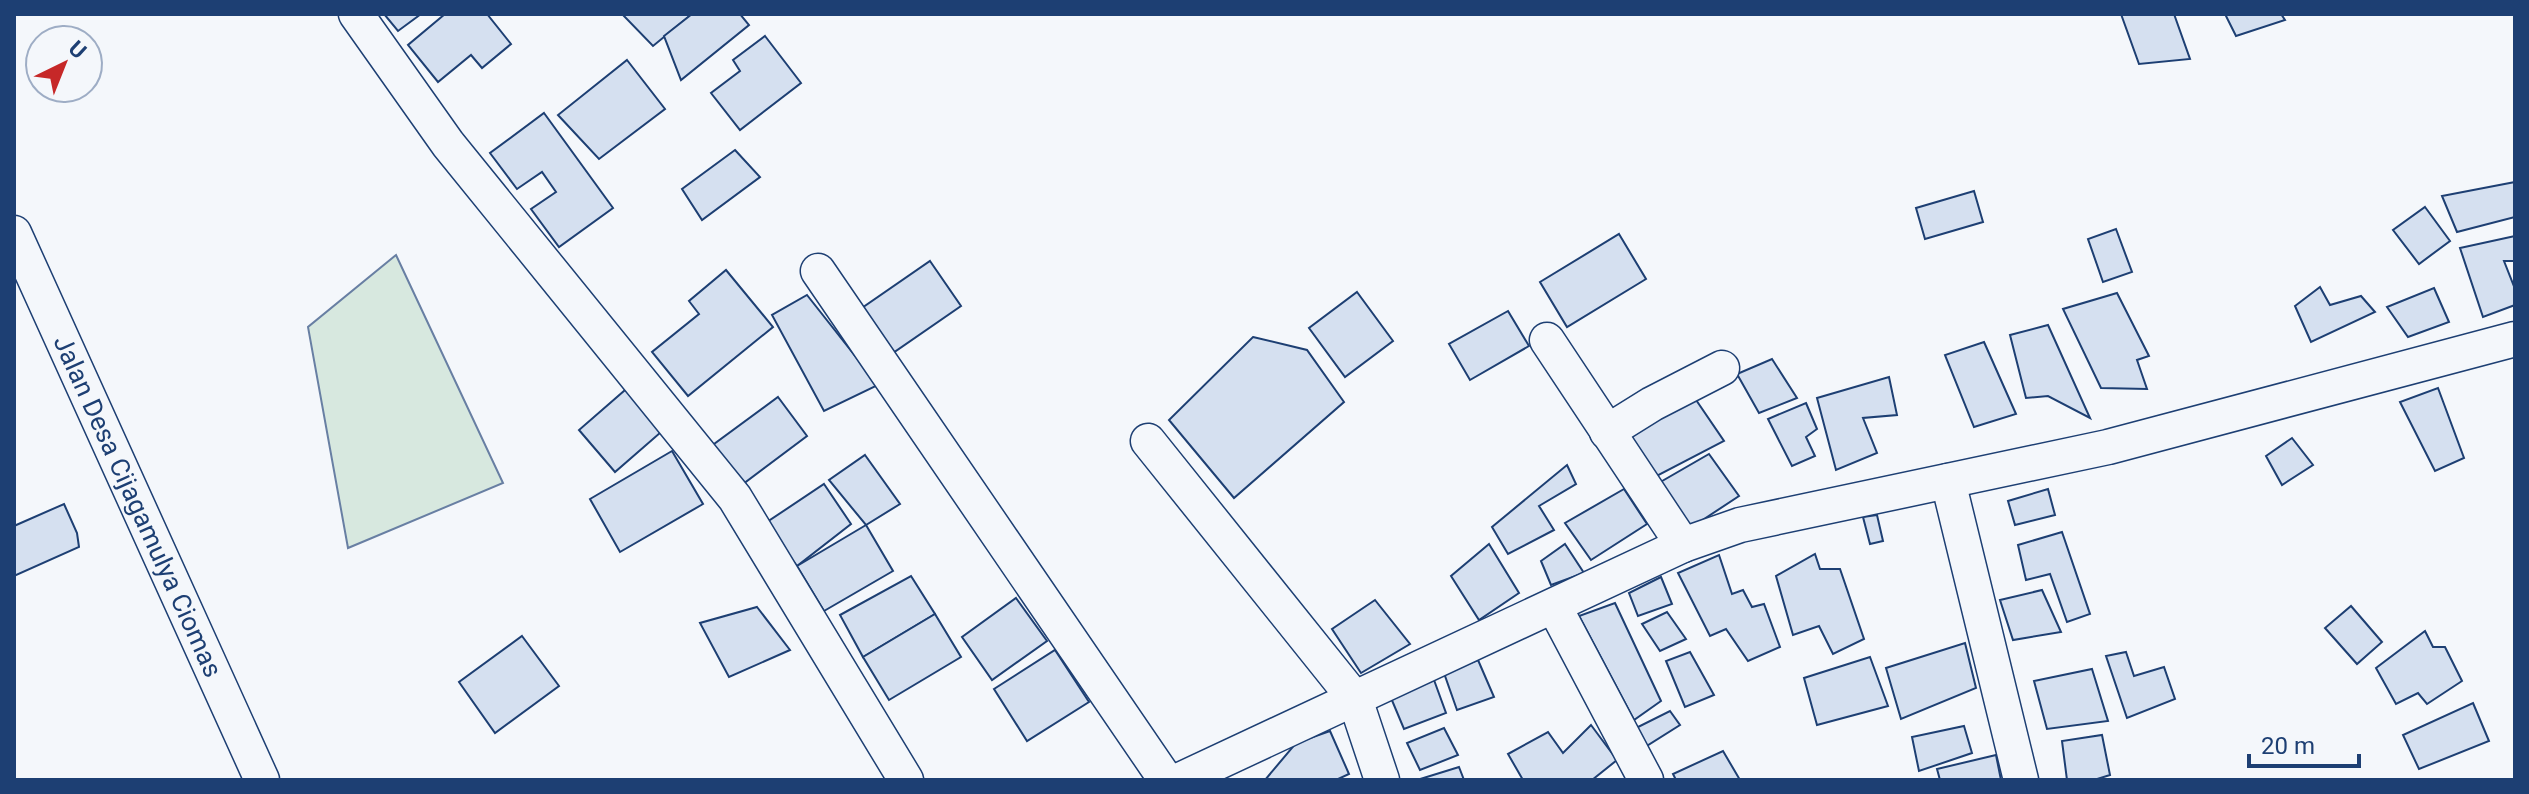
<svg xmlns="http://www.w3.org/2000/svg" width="2529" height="794" viewBox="0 0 2529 794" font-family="Roboto,sans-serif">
<rect width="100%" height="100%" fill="#f4f7fb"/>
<!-- green -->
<path fill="#d7e8df" stroke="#687fa3" stroke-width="2" d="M 396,255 L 503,483 L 348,548 L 308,327 Z"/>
<!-- building -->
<g fill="#d5e0f0" stroke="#1d3f73" stroke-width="2">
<path d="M 384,14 L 421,14 L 398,31 Z"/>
<path d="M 445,14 L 487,14 L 511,44 L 482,68 L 471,55 L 438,82 L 408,45 Z"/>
<path d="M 622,14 L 692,14 L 653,46 Z"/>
<path d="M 692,14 L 740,14 L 749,25 L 681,80 L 664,36 Z"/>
<path d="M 2121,14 L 2174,14 L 2190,59 L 2139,64 Z"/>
<path d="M 2225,14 L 2281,14 L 2285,20 L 2236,36 Z"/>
<path d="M 765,36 L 801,83 L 740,130 L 711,93 L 740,71 L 733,60 Z"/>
<path d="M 627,60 L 665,109 L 599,159 L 558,115 Z"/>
<path d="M 544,113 L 613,208 L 559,247 L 531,209 L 556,192 L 542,172 L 517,189 L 490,153 Z"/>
<path d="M 735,150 L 760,177 L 702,220 L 682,189 Z"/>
<path d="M 2515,182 L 2515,217 L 2457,232 L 2442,196 Z"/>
<path d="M 1974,191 L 1983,222 L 1925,239 L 1916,208 Z"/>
<path d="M 2425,207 L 2450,241 L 2419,264 L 2393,230 Z"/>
<path d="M 2116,229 L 2132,272 L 2103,282 L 2088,239 Z"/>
<path d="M 1619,234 L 1646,279 L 1567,327 L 1540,282 Z"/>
<path d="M 2515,236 L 2515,261 L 2504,261 L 2515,289 L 2515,305 L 2483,317 L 2460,248 Z"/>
<path d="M 930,261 L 961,306 L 890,355 L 859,310 Z"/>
<path d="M 726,270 L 773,327 L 688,396 L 652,352 L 699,314 L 689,301 Z"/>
<path d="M 2320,287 L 2330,305 L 2361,296 L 2375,312 L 2311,342 L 2295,306 Z"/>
<path d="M 2434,288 L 2449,322 L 2408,337 L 2387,307 Z"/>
<path d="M 1357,292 L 1393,341 L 1345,377 L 1309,328 Z"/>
<path d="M 2117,293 L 2149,356 L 2137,360 L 2147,389 L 2101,388 L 2063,309 Z"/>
<path d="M 807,295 L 878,385 L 824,411 L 772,315 Z"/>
<path d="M 1508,311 L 1529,346 L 1470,380 L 1449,344 Z"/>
<path d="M 2048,325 L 2090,418 L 2048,396 L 2026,398 L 2010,335 Z"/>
<path d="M 1253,337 L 1307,350 L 1344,402 L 1234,498 L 1169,420 Z"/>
<path d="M 1984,342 L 2016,414 L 1974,427 L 1945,355 Z"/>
<path d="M 1772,359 L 1797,398 L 1759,413 L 1737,374 Z"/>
<path d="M 1889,377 L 1897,415 L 1863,418 L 1877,453 L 1836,470 L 1817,398 Z"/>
<path d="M 632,384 L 668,426 L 615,472 L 579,430 Z"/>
<path d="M 2438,388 L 2464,458 L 2435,471 L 2400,402 Z"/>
<path d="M 1692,394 L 1724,441 L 1649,480 L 1620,433 Z"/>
<path d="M 778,397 L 807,436 L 739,487 L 710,447 Z"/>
<path d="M 1806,403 L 1817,429 L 1806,437 L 1815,456 L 1792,466 L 1768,419 Z"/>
<path d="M 2292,438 L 2313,465 L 2282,485 L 2266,456 Z"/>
<path d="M 672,451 L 703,504 L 620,552 L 590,499 Z"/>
<path d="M 1709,454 L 1739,496 L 1689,529 L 1657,484 Z"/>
<path d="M 865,455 L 900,504 L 866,525 L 829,480 Z"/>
<path d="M 1567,465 L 1576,484 L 1539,506 L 1554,530 L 1508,554 L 1492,527 Z"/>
<path d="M 824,484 L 851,524 L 797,566 L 764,524 Z"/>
<path d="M 1624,489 L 1647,524 L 1591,560 L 1565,523 Z"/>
<path d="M 2048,489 L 2055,515 L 2015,525 L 2008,501 Z"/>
<path d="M 64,504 L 77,533 L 79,547 L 14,576 L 14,526 Z"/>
<path d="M 1877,515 L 1883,541 L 1870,544 L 1863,517 Z"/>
<path d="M 866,525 L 893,571 L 824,611 L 797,566 Z"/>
<path d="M 2062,532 L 2090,614 L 2067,622 L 2050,574 L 2026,580 L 2018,545 Z"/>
<path d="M 1489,544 L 1519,593 L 1479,620 L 1451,576 Z"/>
<path d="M 1565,544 L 1584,573 L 1551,585 L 1541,561 Z"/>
<path d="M 1815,554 L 1820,569 L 1840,569 L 1864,639 L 1833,654 L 1819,626 L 1793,635 L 1776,576 Z"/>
<path d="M 1719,555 L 1732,594 L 1743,590 L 1752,607 L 1764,604 L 1780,647 L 1748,661 L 1726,629 L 1710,636 L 1678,573 Z"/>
<path d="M 911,576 L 935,614 L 863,657 L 840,615 Z"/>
<path d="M 1661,577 L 1672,604 L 1638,616 L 1629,593 Z"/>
<path d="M 2042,590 L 2061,632 L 2013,640 L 2000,600 Z"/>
<path d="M 1016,598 L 1047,641 L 992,680 L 962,637 Z"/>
<path d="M 1375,600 L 1410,644 L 1361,673 L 1332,629 Z"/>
<path d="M 1615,603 L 1661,701 L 1634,720 L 1579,616 Z"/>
<path d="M 2351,606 L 2382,642 L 2357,664 L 2325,628 Z"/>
<path d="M 757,607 L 790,650 L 729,677 L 700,623 Z"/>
<path d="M 1667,612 L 1686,639 L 1660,651 L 1642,624 Z"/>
<path d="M 935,614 L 961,657 L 889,700 L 863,657 Z"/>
<path d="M 2425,631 L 2433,647 L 2445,647 L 2462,681 L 2427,704 L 2418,693 L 2396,704 L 2376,668 Z"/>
<path d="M 522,636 L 559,686 L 495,733 L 459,682 Z"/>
<path d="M 1965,643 L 1976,688 L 1901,719 L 1886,668 Z"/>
<path d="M 1055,650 L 1089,702 L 1027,741 L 994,689 Z"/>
<path d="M 1690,652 L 1714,695 L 1685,707 L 1666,661 Z"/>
<path d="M 2126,652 L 2134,676 L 2164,667 L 2175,699 L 2127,718 L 2106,656 Z"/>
<path d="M 1870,657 L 1888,706 L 1817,725 L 1804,678 Z"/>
<path d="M 1478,660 L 1494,697 L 1457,710 L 1444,673 Z"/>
<path d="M 2092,669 L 2108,721 L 2047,729 L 2034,681 Z"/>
<path d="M 1434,680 L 1446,713 L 1404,729 L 1391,698 Z"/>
<path d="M 2473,703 L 2489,741 L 2419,769 L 2403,735 Z"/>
<path d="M 1670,711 L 1680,725 L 1645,747 L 1636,728 Z"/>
<path d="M 1591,725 L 1617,760 L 1592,780 L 1523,780 L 1508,754 L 1548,732 L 1563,753 Z"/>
<path d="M 1964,726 L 1972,753 L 1919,771 L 1912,737 Z"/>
<path d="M 1444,728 L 1458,755 L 1420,770 L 1407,743 Z"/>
<path d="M 1330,731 L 1349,774 L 1336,780 L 1265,780 L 1296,743 Z"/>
<path d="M 2102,735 L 2110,775 L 2094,780 L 2067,780 L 2062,741 Z"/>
<path d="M 1723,751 L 1740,780 L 1676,780 L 1673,774 Z"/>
<path d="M 1996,755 L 2001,780 L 1940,780 L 1937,769 Z"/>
<path d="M 1459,767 L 1464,780 L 1417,780 Z"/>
</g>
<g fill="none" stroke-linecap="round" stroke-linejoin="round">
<!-- minor casing -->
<g stroke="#1d3f73" stroke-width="37">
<g id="minor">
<path d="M 356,14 L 448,144 L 735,498 L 906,780"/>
<path id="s1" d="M 14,233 L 262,780"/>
<path d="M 818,271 L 1166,780"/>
<path d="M 1547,340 L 1683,545"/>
<path d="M 1607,432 L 1652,404 L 1722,368"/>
<path d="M 1148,441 L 1355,699 L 1382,780"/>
<path d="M 1948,481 L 2021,780"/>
<path d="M 1554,606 L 1646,780"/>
<path d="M 1180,780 L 1683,545 L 1740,525 L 2108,447 L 2515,339"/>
</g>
</g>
<!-- minor -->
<use href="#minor" stroke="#f4f7fb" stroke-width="34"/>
</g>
<g text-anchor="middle" stroke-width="6" stroke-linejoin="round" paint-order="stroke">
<!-- street labels -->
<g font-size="26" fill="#1d3f73" stroke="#f4f7fb">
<text dy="9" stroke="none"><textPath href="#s1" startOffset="300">Jalan Desa Cijagamulya Ciomas</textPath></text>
</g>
</g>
<!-- border -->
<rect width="2529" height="794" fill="none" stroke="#1d3f73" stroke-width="32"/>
<!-- north arrow -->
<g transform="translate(64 64) rotate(43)"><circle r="38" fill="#f4f7fb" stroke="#9eadc5" stroke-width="2"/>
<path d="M0-6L14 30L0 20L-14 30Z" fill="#c62828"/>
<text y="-12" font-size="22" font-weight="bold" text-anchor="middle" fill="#1d3f73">U</text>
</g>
<!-- scale -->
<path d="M2249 754v12h110v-12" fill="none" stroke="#1d3f73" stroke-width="4"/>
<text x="2261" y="754" font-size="24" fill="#1d3f73" stroke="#f4f7fb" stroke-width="6" paint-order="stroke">20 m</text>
</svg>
